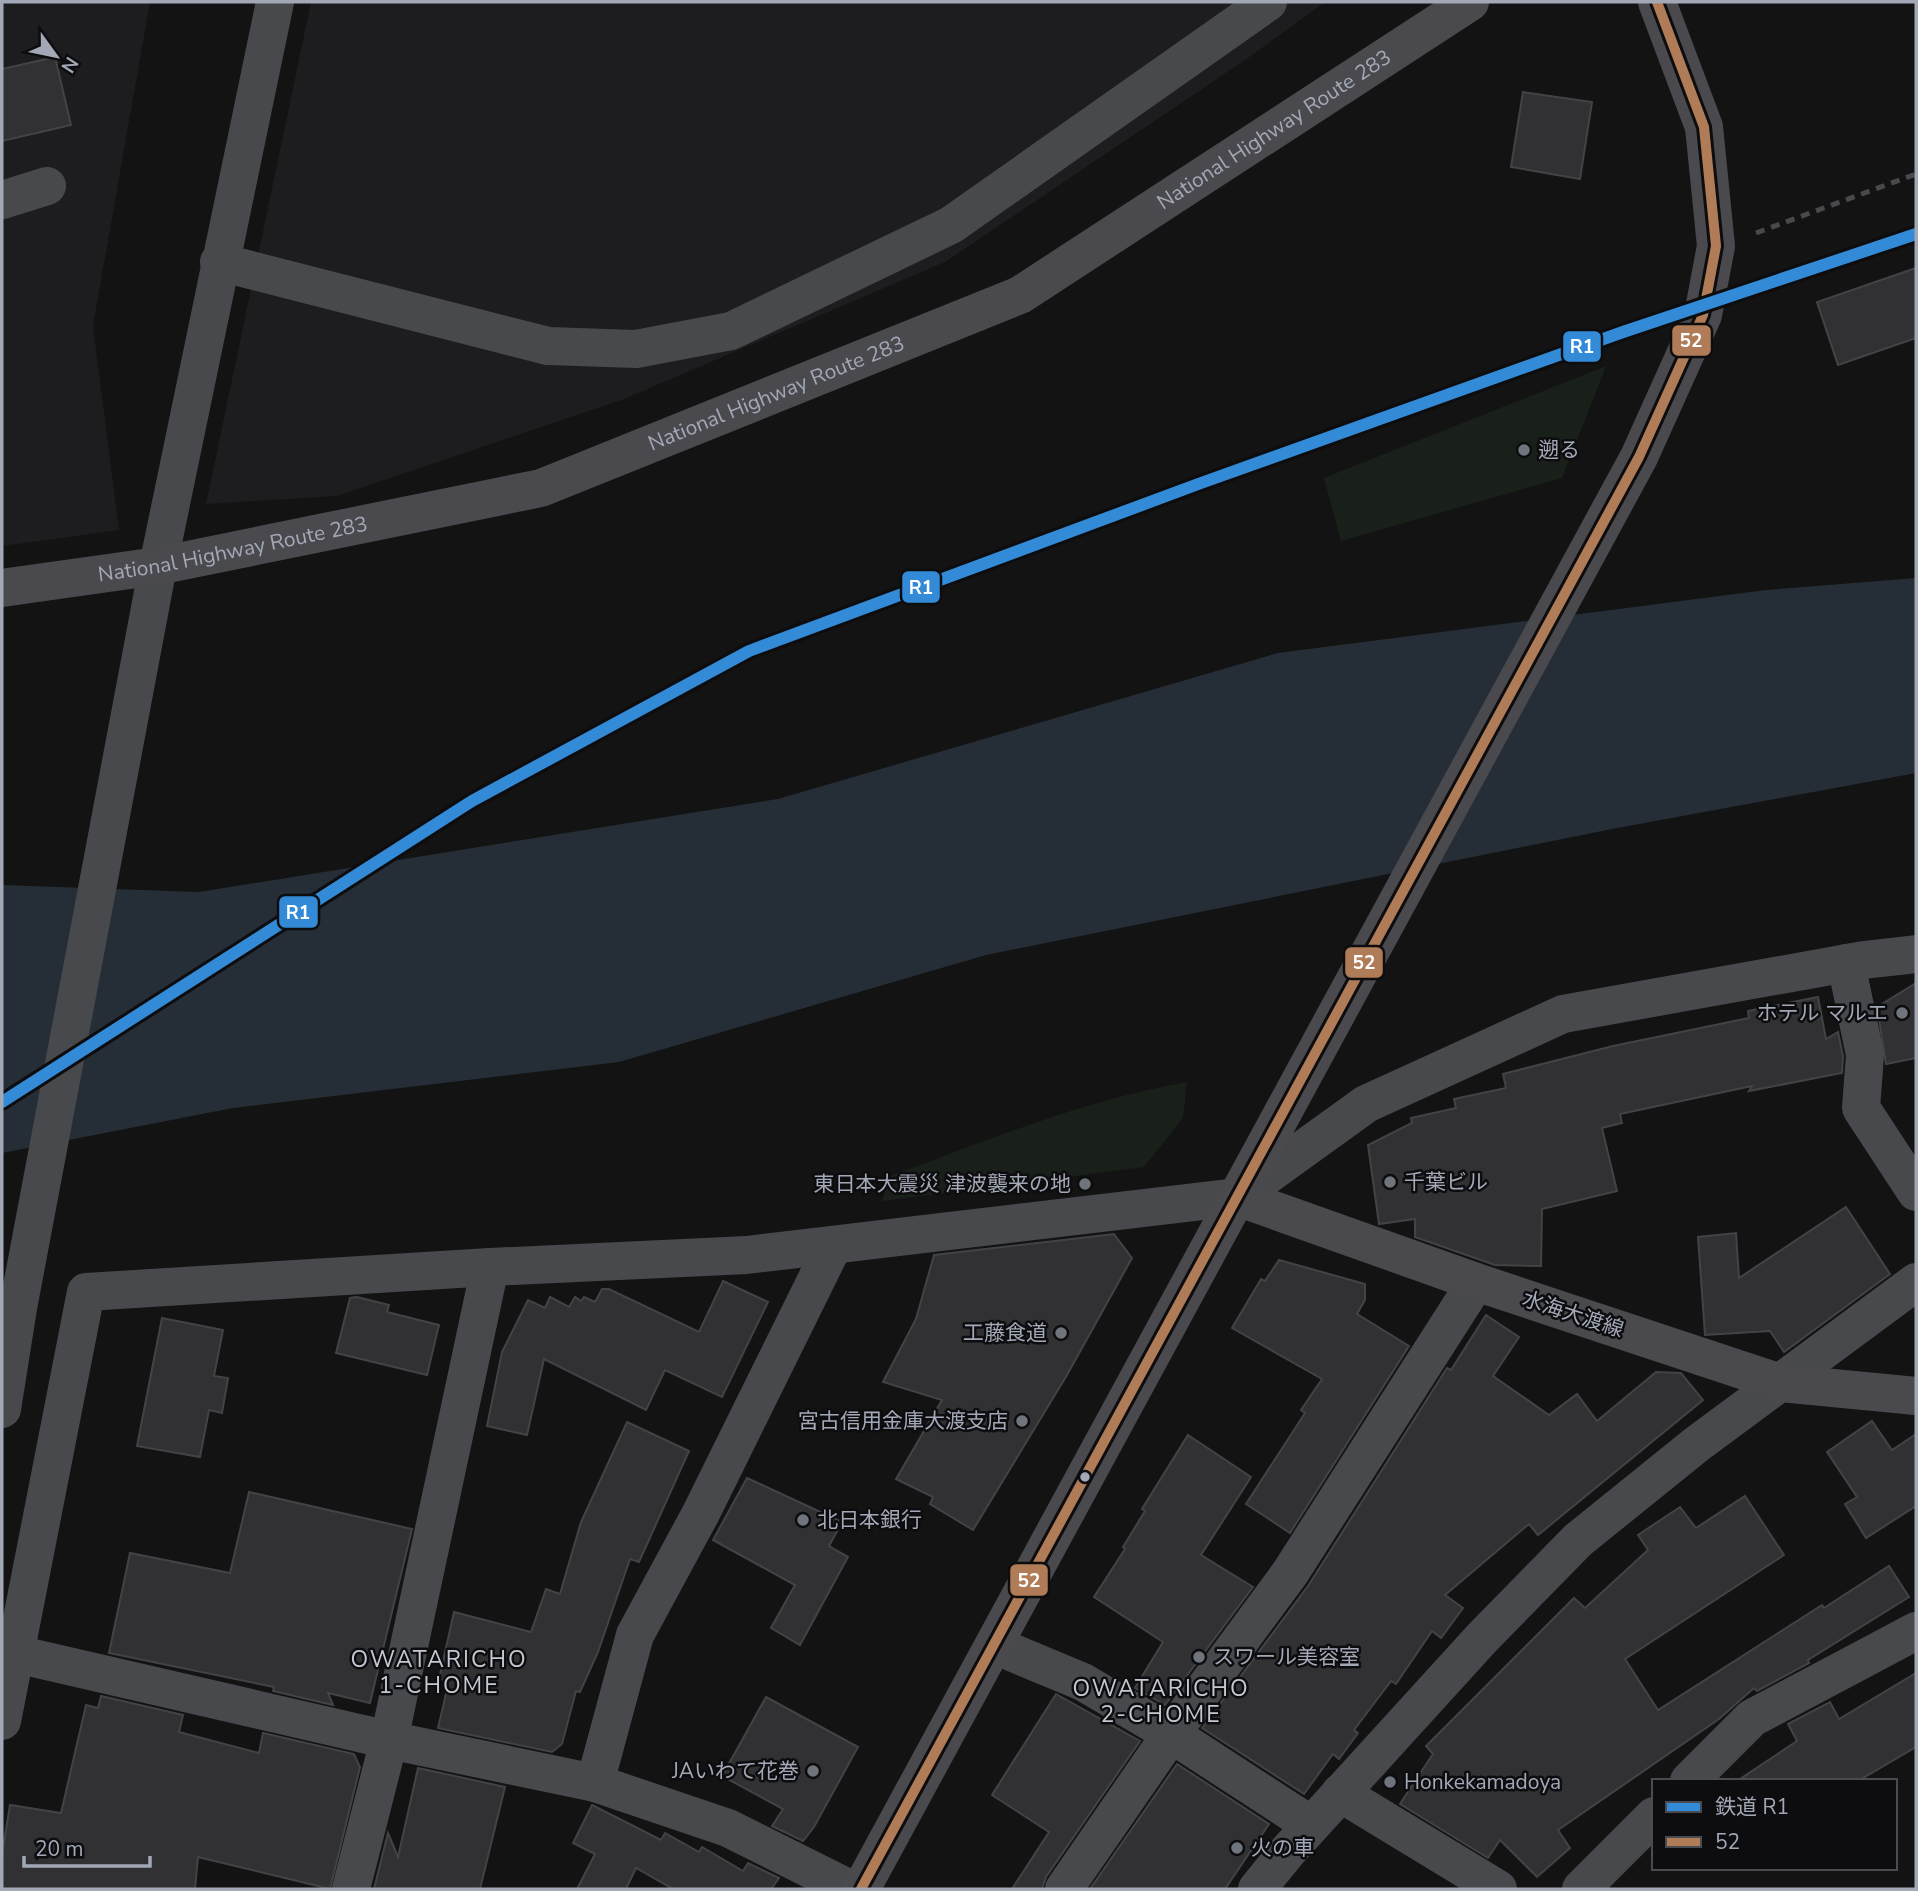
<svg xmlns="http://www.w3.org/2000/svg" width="1918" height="1891" viewBox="0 0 1918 1891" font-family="'Nunito Sans','Noto Sans JP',sans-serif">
<rect width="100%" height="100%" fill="#131313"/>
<!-- built -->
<g fill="#1d1d1f">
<path d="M 2,2 L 150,2 L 93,326 L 119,530 L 2,546 Z"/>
<path d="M 311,2 L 1325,2 L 1248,58 L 945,262 L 624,399 L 337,496 L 206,504 Z"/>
</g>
<!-- green -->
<g fill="#19201a">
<path d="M 1606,366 L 1562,478 L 1341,541 L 1324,478 Z"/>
<path d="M 1187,1082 L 1183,1118 L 1144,1167 L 882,1201 L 890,1176 C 988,1140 1084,1100 1187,1082 Z"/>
</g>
<!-- water -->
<path fill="#252e36" d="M 1916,578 L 1916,773 L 1612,829 L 986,955 L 619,1062 L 233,1108 L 2,1153 L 2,885 L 199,892 L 778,799 L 1278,653 L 1766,590 Z"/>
<!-- building -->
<g fill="#313133" stroke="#414347" stroke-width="2">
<path d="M 55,57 L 71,125 L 2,141 L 2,69 Z"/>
<path d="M 1523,92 L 1592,102 L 1580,179 L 1511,167 Z"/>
<path d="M 1916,268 L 1916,338 L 1838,365 L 1817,302 Z"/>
<path d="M 1916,983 L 1916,1058 L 1886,1064 L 1877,1007 Z"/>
<path d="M 1818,997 L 1826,1039 L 1838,1032 L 1843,1056 L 1842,1073 L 1749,1091 L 1752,1086 L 1620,1114 L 1622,1123 L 1602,1128 L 1617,1191 L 1542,1209 L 1541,1266 L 1495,1265 L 1415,1237 L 1415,1219 L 1379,1224 L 1368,1145 L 1412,1123 L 1411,1118 L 1456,1108 L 1454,1099 L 1506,1088 L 1503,1074 L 1613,1046 L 1749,1018 L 1748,1011 Z"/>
<path d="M 1846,1207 L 1890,1274 L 1784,1352 L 1770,1331 L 1705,1335 L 1698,1237 L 1736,1233 L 1739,1278 Z"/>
<path d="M 1114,1234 L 1132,1258 L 1067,1375 L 973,1530 L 930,1504 L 933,1497 L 896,1479 L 942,1400 L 883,1382 L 916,1319 L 934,1255 Z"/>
<path d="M 1279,1260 L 1365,1284 L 1365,1300 L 1357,1314 L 1409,1346 L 1290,1533 L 1246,1504 L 1305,1413 L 1301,1410 L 1322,1379 L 1232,1328 L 1261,1279 L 1265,1281 Z"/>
<path d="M 723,1281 L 768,1302 L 722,1397 L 665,1370 L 646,1410 L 544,1359 L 527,1435 L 487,1426 L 502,1352 L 528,1300 L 545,1308 L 550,1297 L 569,1307 L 575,1297 L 581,1301 L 584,1297 L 595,1302 L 602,1289 L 609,1289 L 699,1332 Z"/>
<path d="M 357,1297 L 389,1305 L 387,1312 L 439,1325 L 427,1375 L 336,1353 L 350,1298 Z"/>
<path d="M 1486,1315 L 1519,1337 L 1493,1376 L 1549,1415 L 1577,1394 L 1597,1421 L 1656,1372 L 1681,1373 L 1703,1400 L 1538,1535 L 1529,1524 L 1445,1595 L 1463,1608 L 1441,1638 L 1432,1631 L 1396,1684 L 1391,1681 L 1354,1730 L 1358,1733 L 1339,1759 L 1333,1754 L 1304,1794 L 1202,1728 L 1308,1586 L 1447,1368 L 1451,1370 Z"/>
<path d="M 162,1318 L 223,1330 L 214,1376 L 228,1378 L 222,1413 L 209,1410 L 200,1457 L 137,1446 Z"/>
<path d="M 1872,1421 L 1892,1450 L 1916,1434 L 1916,1506 L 1866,1538 L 1845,1504 L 1857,1497 L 1827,1452 Z"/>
<path d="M 627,1422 L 689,1451 L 639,1562 L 630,1559 L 598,1652 L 580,1692 L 576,1691 L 562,1744 L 552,1752 L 438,1728 L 449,1681 L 439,1679 L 454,1612 L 531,1632 L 546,1589 L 560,1594 L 581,1522 Z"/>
<path d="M 1188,1435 L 1251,1477 L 1201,1555 L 1253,1587 L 1165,1705 L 1135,1688 L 1163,1642 L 1094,1597 L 1125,1549 L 1123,1547 L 1145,1511 L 1142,1509 Z"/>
<path d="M 747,1478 L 842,1522 L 829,1546 L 848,1557 L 800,1645 L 771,1628 L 795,1585 L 713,1540 Z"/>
<path d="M 249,1492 L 412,1529 L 370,1703 L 328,1693 L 333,1705 L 273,1691 L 274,1687 L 109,1653 L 130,1553 L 230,1573 Z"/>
<path d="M 1745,1496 L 1784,1555 L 1625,1659 L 1658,1710 L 1822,1605 L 1824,1608 L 1889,1566 L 1909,1597 L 1808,1660 L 1809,1663 L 1757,1691 L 1754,1688 L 1719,1719 L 1558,1830 L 1570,1848 L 1537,1877 L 1500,1840 L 1488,1858 L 1400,1804 L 1433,1754 L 1426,1746 L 1574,1598 L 1585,1608 L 1648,1550 L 1638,1535 L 1680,1507 L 1696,1528 Z"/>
<path d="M 1916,1673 L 1916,1747 L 1858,1781 L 1737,1781 L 1797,1741 L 1788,1724 L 1830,1702 L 1839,1719 Z"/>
<path d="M 1056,1694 L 1140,1741 L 1046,1877 L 1042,1889 L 1012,1889 L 1049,1832 L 992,1795 Z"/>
<path d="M 101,1696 L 183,1715 L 179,1732 L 259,1753 L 263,1733 L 354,1754 L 360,1767 L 330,1889 L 198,1857 L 195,1889 L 2,1889 L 2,1854 L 10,1805 L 61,1813 L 86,1705 L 98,1708 Z"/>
<path d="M 766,1697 L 858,1747 L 814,1827 L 803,1841 L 772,1826 L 783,1809 L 722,1776 Z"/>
<path d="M 1177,1764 L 1269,1824 L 1225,1889 L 1090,1889 Z"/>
<path d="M 418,1768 L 505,1787 L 480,1889 L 374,1889 L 388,1833 L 398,1857 Z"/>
<path d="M 592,1805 L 661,1840 L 665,1833 L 699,1852 L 702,1847 L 743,1871 L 748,1863 L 779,1878 L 772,1888 L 774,1889 L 673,1889 L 636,1868 L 626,1889 L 577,1889 L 595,1854 L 573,1843 Z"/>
</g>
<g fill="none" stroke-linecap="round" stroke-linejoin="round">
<!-- minor -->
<g stroke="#47494c" stroke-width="38">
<path d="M 2,200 L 47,186"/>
<path d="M 219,262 L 548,346 L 636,349 L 731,331 L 951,225 L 1268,2"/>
<path d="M 1846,963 L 1865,1055 L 1861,1108 L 1916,1192"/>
<path d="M 2,1409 L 18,1308 L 158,566 L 275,2"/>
<path d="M 994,1645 L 1083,1682 L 1171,1734 L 1311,1825"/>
<path d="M 16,1654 L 389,1740 L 595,1783 L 728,1828 L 850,1889"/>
<path d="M 2,1721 L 86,1292 L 490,1267 L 747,1255 L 1237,1197 L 1366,1104 L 1563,1014 L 1864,960 L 1916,954"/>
<path d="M 1689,1781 L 1752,1718 L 1916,1631"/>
<path d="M 595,1783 L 635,1635 L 701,1513 L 833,1246"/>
<path d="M 1340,1793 L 1498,1889"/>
<path d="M 351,1889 L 389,1740 L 490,1267"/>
<path d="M 1064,1889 L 1171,1734 L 1290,1573 L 1476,1282"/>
<path d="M 1257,1889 L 1288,1851 L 1482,1638 L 1578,1540 L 1697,1444 L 1916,1282"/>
<path d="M 1581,1889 L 1654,1816"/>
</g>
<!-- major -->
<g stroke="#4a4a4e" stroke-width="38">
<path d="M 1237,1197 L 1476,1282 L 1781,1383 L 1916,1396"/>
<path d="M 861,1889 L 1639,457 L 1703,315 L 1716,246 L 1704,127 L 1657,2"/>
</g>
<!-- highway -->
<path stroke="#4a4a4e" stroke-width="38" id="s1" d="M 2,588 L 158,566 L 541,488 L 1020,295 L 1470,2"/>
<!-- rail -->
<path stroke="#47494c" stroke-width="5" stroke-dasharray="9 7" stroke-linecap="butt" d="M 1756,233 L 1916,174"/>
<!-- bus-1 casing -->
<g stroke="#0d0d0f" stroke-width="16">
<path id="bus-1" d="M 861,1889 L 1639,457 L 1703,315 L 1716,246 L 1704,127 L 1657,2"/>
</g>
<!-- bus-1 -->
<use href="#bus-1" stroke="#b07c57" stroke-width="10"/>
<!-- rail-1 casing -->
<g stroke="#0d0d0f" stroke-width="18">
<path id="rail-1" d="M 2,1102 L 472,801 L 749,651 L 1201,483 L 1623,332 L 1916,234"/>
</g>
<!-- rail-1 -->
<use href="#rail-1" stroke="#338bd7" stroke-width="12"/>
</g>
<!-- markers -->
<g fill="#70747d" stroke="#0d0d0f" stroke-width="2.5">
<circle cx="1524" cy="450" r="7"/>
<circle cx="1902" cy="1013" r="7"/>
<circle cx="1390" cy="1182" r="7"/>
<circle cx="1085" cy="1184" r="7"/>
<circle cx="1061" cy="1333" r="7"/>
<circle cx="1022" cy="1421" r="7"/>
<circle cx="803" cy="1520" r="7"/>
<circle cx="1199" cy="1657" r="7"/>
<circle cx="813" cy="1771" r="7"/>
<circle cx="1390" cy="1782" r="7"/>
<circle cx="1237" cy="1848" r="7"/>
</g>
<circle fill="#a2a8b6" stroke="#0d0d0f" stroke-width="2.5" cx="1085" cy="1477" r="6"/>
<g text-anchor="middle" stroke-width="5" stroke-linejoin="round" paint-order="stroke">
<!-- street labels -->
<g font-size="21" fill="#a2a8b6" stroke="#0d0d0f">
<text dy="7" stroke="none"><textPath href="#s1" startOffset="1368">National Highway Route 283</textPath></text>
<text dy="7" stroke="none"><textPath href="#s1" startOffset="802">National Highway Route 283</textPath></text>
<text dy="7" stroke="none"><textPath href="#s1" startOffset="234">National Highway Route 283</textPath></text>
<text transform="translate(1573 1314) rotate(18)" y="7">水海大渡線</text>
</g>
<!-- poi labels -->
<g font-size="21" fill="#a2a8b6" stroke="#0d0d0f" text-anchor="start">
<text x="1538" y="457">遡る</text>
<text x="1888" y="1020" text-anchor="end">ホテル マルエ</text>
<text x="1404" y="1189">千葉ビル</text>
<text x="1071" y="1191" text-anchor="end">東日本大震災 津波襲来の地</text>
<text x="1047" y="1340" text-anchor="end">工藤食道</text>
<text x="1008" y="1428" text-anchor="end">宮古信用金庫大渡支店</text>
<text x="817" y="1527">北日本銀行</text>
<text x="1213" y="1664">スワール美容室</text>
<text x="799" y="1778" text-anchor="end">JAいわて花巻</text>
<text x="1404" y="1789">Honkekamadoya</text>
<text x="1251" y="1855">火の車</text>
</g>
<!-- neighbourhood labels -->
<g font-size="23" letter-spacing="2" fill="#c4c8d2" stroke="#0d0d0f">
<text x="439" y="1667">OWATARICHO<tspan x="439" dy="26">1-CHOME</tspan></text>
<text x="1161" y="1696">OWATARICHO<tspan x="1161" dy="26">2-CHOME</tspan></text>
</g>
</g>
<g stroke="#0d0d0f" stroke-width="2.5">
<rect x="1671" y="324" width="41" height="33" rx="7" fill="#b07c57"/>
<rect x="1562" y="330" width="40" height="33" rx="7" fill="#338bd7"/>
<rect x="901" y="570" width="40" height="34" rx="7" fill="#338bd7"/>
<rect x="278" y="895" width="41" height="34" rx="7" fill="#338bd7"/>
<rect x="1344" y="946" width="40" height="33" rx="7" fill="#b07c57"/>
<rect x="1009" y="1563" width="40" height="34" rx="7" fill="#b07c57"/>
</g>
<g font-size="19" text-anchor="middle" font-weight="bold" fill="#fff">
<text x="1691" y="347">52</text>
<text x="1582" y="353">R1</text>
<text x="921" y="594">R1</text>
<text x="298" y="919">R1</text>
<text x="1364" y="969">52</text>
<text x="1029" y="1587">52</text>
</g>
<!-- border -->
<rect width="1918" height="1891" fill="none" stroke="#a2a8b6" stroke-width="7"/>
<!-- legend -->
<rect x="1652" y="1779" width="245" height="91" fill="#0d0d0f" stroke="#494b52" stroke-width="2"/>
<rect x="1666" y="1802" width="35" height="10" fill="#338bd7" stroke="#494b52" stroke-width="2"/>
<text x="1715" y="1814" font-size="21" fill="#a2a8b6">鉄道 R1</text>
<rect x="1666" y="1837" width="35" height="10" fill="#b07c57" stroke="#494b52" stroke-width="2"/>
<text x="1715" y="1849" font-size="21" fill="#a2a8b6">52</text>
<!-- north arrow -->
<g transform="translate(56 56) rotate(123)" stroke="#0d0d0f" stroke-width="5" paint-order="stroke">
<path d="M0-5L12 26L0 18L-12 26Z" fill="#a2a8b6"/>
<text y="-10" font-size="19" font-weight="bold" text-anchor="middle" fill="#a2a8b6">N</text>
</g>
<!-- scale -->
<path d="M24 1856v10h126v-10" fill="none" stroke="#a2a8b6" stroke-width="3.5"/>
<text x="35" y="1856" font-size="21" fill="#a2a8b6" stroke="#0d0d0f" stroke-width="5" paint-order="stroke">20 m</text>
</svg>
